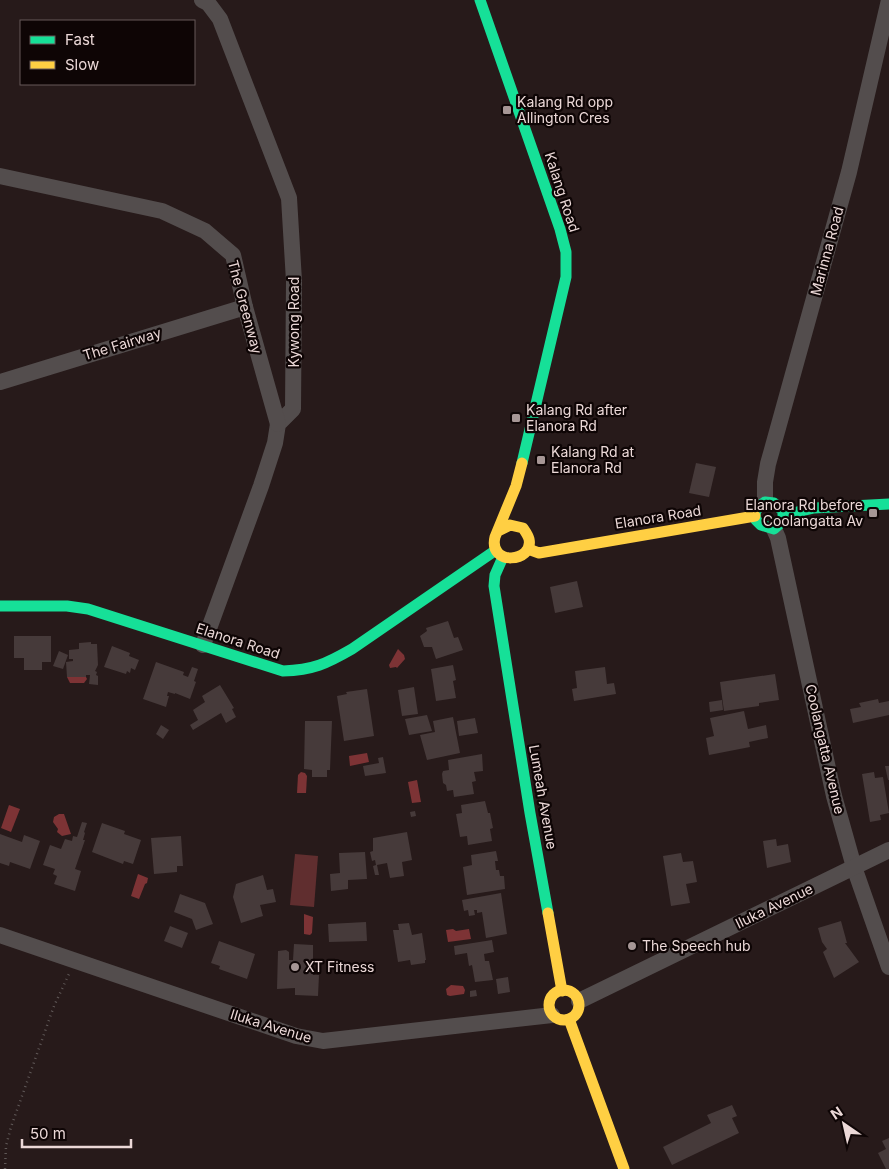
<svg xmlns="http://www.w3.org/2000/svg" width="889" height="1169" viewBox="0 0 889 1169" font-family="Inter,sans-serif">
<rect width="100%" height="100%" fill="#271a1a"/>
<!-- green -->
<path fill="#602e2f" d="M 295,854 L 318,856 L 314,907 L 290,905 Z"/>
<!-- water -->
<g fill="#7d3335">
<path d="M 398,649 L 404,655 L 405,659 L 397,668 L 396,667 L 390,668 L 389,665 Z"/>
<path d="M 67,677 L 86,677 L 87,679 L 84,683 L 70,683 Z"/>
<path d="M 367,753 L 369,762 L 350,766 L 349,756 Z"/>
<path d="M 301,772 L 305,773 L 307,776 L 306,793 L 297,793 L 298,775 Z"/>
<path d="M 417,780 L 421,802 L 412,803 L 408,782 Z"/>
<path d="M 9,805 L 20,809 L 11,832 L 1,828 Z"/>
<path d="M 59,814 L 64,814 L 71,834 L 62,836 L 57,832 L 58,829 L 53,822 L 54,817 Z"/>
<path d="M 138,874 L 148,878 L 147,883 L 145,884 L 139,899 L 131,896 Z"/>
<path d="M 304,914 L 313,917 L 312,933 L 310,935 L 304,934 Z"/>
<path d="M 453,929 L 456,931 L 469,929 L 471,939 L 448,942 L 446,930 Z"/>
<path d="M 451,985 L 463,986 L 465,990 L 464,994 L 450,996 L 447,995 L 446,989 Z"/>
</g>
<!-- building -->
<g fill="#463a3a">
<path d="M 696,463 L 716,467 L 709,497 L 689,493 Z"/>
<path d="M 577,581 L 583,607 L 555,613 L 550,587 Z"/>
<path d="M 448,621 L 454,638 L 458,637 L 463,650 L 436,659 L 432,647 L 424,647 L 420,636 L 427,631 L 426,628 Z"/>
<path d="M 14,636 L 51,636 L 51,662 L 42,662 L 42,670 L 24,670 L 24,658 L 14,658 Z"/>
<path d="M 91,642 L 91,644 L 97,644 L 98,665 L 95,671 L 97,672 L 96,675 L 98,676 L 98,685 L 89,684 L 90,675 L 86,675 L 86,677 L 67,677 L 66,662 L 73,661 L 73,659 L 69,659 L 69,650 L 79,649 L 79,643 Z"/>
<path d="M 112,646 L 130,653 L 129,656 L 139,660 L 135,670 L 131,668 L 130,673 L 127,671 L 126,674 L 104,667 Z"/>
<path d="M 59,651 L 68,655 L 63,669 L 53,666 Z"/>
<path d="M 156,662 L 184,672 L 183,675 L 188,677 L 192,667 L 198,669 L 194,681 L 196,682 L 190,699 L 175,693 L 175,694 L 168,692 L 167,696 L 169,696 L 166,707 L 143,699 Z"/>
<path d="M 453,665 L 456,680 L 453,681 L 456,698 L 436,701 L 431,669 Z"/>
<path d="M 605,667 L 607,684 L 614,683 L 616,694 L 574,701 L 572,689 L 577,688 L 575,671 Z"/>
<path d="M 775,674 L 779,700 L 759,703 L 759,706 L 724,711 L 720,682 Z"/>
<path d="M 220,685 L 234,708 L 232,709 L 236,717 L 226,723 L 221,713 L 193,730 L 190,725 L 198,720 L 193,710 L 205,702 L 202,696 Z"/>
<path d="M 414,687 L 418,714 L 402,716 L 398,690 Z"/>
<path d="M 367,689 L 374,736 L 344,741 L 337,696 L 347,694 L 346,692 Z"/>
<path d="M 878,699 L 879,703 L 889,701 L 889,715 L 853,723 L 850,709 L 861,707 L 859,703 Z"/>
<path d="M 722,700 L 723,710 L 710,712 L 709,702 Z"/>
<path d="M 744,711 L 748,729 L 766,725 L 768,738 L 749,742 L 750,747 L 709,755 L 706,738 L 714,736 L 710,718 Z"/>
<path d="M 427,715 L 432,731 L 409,735 L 405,719 Z"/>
<path d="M 453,717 L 460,753 L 427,760 L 420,735 L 435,732 L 433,721 Z"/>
<path d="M 475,718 L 478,733 L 459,736 L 457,721 Z"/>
<path d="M 305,721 L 332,721 L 330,770 L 327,770 L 327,777 L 312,777 L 312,770 L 304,769 Z"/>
<path d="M 161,725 L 169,730 L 163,739 L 156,734 Z"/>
<path d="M 482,754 L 483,771 L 474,772 L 476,781 L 472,782 L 474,794 L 454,797 L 453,790 L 447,791 L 446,785 L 443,783 L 442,774 L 443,771 L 449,770 L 448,760 Z"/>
<path d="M 383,757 L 386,773 L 365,776 L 363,766 L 379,763 L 378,758 Z"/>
<path d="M 885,766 L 889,766 L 889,780 L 888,780 Z"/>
<path d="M 874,772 L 875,778 L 883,777 L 889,813 L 880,815 L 881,820 L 870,822 L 862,774 Z"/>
<path d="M 485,801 L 488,813 L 490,813 L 493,828 L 490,829 L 492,841 L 468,845 L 467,836 L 460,837 L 456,814 L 462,813 L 461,805 Z"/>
<path d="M 415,811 L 416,816 L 411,817 L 410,812 Z"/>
<path d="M 82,822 L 87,823 L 84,832 L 85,833 L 83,840 L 85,840 L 75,869 L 81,871 L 75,891 L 54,884 L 57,876 L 53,874 L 55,869 L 43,865 L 50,845 L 61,849 L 65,839 L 72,841 L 73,836 L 77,837 Z"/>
<path d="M 102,823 L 125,831 L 124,834 L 141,840 L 133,864 L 124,861 L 123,864 L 92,852 Z"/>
<path d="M 407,832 L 412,860 L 402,862 L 404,876 L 390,878 L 387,863 L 377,865 L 379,875 L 375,875 L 373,866 L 376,865 L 375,860 L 372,861 L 370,852 L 373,851 L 373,838 Z"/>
<path d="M 0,834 L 22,842 L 24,835 L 40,841 L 30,869 L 10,862 L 9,866 L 0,863 Z"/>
<path d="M 181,836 L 183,866 L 177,866 L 177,872 L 154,874 L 151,838 Z"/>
<path d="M 776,839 L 777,846 L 788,844 L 791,862 L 767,868 L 763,841 Z"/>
<path d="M 496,851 L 498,861 L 495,861 L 496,870 L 499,870 L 500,876 L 504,876 L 505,889 L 467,895 L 463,867 L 472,865 L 471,855 Z"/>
<path d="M 365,852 L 367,879 L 348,880 L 348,889 L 331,891 L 330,874 L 340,873 L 339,853 Z"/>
<path d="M 681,853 L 683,862 L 693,861 L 697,882 L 686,884 L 690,903 L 671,906 L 663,856 Z"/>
<path d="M 263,875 L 267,890 L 273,889 L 276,902 L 260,905 L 263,916 L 241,923 L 233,897 L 236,884 Z"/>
<path d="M 501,893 L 507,934 L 486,938 L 482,912 L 477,913 L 477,910 L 474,910 L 475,915 L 469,916 L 468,910 L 464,911 L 462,900 Z"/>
<path d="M 180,894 L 205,903 L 213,924 L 196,930 L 192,919 L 174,912 Z"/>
<path d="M 841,921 L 847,943 L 845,943 L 859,962 L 834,978 L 823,952 L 827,949 L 822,942 L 818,928 Z"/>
<path d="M 366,922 L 367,941 L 329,942 L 328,924 Z"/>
<path d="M 409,923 L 412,935 L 422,933 L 426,960 L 425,960 L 425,963 L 411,965 L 410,960 L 398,962 L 393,930 L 399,930 L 398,924 Z"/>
<path d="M 170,926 L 188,933 L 182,948 L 164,941 Z"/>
<path d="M 492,940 L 494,952 L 484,954 L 485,961 L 489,961 L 493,980 L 475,982 L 472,965 L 469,966 L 467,953 L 455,955 L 454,946 Z"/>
<path d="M 219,941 L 255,954 L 247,979 L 219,969 L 220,966 L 211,963 Z"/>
<path d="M 294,944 L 313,945 L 313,975 L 319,975 L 318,996 L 295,995 L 295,988 L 277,989 L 278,951 L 286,950 L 289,952 L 289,960 L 293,960 Z"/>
<path d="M 508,977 L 510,992 L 498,994 L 496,979 Z"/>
<path d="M 476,990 L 477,996 L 470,997 L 470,991 Z"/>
<path d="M 732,1105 L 737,1116 L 732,1118 L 739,1133 L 672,1165 L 663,1147 L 711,1123 L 707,1115 Z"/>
<path d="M 889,1138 L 889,1169 L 886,1169 L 878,1153 L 886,1149 L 882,1141 Z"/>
</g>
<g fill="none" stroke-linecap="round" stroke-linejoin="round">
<!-- path -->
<path stroke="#605958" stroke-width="2.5" stroke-dasharray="1 4" stroke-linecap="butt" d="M 5,1169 L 6,1146 L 11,1127 L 54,1006 L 69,974"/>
<!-- street -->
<g stroke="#534d4d" stroke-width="16">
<path d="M 202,0 L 208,3 L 220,19 L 289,198 L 294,281 L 293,409 L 278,424 L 275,443 L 261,486 L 203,645"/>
<path d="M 0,176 L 162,211 L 205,231 L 233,255 L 245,307 L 278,424"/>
<path d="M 0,382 L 245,307"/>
<path d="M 765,502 L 765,482 L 768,464 L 849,172 L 889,0"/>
<path d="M 774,529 L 778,538 L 834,796 L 854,867 L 889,967"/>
<path d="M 0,935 L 296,1036 L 323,1041 L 552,1015"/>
<path d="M 579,1001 L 889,850"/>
</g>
<!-- fast -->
<g stroke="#16e098" stroke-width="11">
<path d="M 480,0 L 560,229 L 566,252 L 566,277 L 522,463"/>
<path d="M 765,502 L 774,503 L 783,511 L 783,521 L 774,529 L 761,525 L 756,520 C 753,511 758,507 765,502 Z"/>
<path d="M 784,515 L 814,508 L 889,504"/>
<path d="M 503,557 L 495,575 L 494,586 L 530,813 L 548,913"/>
<path d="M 0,606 L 67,606 L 88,609 L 283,671 C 313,670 326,664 352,649 L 496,550"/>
</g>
<!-- slow -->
<g stroke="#ffcf43" stroke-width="11">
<path d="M 498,531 L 510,525 L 523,528 C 525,531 528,535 529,539 C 534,563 488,566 495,537 L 516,486 L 522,463"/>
<path d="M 528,549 L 539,553 L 755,516"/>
<path d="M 548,913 L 562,991"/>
<circle cx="564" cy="1005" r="15"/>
<path d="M 569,1019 L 624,1169"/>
</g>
</g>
<!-- markers -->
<g fill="#a69695" stroke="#0e0505" stroke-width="2">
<rect x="502" y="105" width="10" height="10" rx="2.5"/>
<rect x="511" y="413" width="10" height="10" rx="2.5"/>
<rect x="536" y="455" width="10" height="10" rx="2.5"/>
<rect x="868" y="508" width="10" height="10" rx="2.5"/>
<circle cx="632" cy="946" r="5"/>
<circle cx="295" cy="967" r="5"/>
</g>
<g text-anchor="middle" stroke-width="4.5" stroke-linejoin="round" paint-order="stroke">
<!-- poi labels -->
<g font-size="14" fill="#ebd8d7" stroke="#0e0505" text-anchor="start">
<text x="517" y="107">Kalang Rd opp<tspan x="517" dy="16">Allington Cres</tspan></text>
<text x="526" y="415">Kalang Rd after<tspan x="526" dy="16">Elanora Rd</tspan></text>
<text x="551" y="457">Kalang Rd at<tspan x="551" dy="16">Elanora Rd</tspan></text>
<text x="863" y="510" text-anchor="end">Elanora Rd before<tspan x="863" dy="16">Coolangatta Av</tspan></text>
<text x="642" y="951">The Speech hub</text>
<text x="305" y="972">XT Fitness</text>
</g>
<!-- street labels -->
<g font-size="14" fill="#ebd8d7" stroke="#0e0505">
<text transform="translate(562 192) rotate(72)" y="5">Kalang Road</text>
<text transform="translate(827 251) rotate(-75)" y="5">Marinna Road</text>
<text transform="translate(245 307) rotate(75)" y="5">The Greenway</text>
<text transform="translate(294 322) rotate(-90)" y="5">Kywong Road</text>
<text transform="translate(122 344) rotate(-17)" y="5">The Fairway</text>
<text transform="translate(658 517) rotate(-9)" y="5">Elanora Road</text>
<text transform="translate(238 641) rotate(18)" y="5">Elanora Road</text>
<text transform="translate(825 749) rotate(77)" y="5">Coolangatta Avenue</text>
<text transform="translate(543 797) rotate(80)" y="5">Lumeah Avenue</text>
<text transform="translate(774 906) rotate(-26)" y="5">Iluka Avenue</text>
<text transform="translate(271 1026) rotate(17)" y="5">Iluka Avenue</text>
</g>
</g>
<!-- legend -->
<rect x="20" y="20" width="175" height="65" fill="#0e0505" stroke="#665959"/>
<rect x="30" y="36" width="25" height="8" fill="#16e098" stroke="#665959"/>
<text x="65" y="45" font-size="15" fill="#ebd8d7">Fast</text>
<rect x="30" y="61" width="25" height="8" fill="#ffcf43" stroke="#665959"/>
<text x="65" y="70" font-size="15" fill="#ebd8d7">Slow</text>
<!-- north arrow -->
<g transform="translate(844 1124) rotate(326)" stroke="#0e0505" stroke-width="4" paint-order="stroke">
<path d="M0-4L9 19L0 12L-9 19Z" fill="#ebd8d7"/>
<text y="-8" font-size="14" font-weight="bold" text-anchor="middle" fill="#ebd8d7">N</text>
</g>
<!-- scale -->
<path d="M22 1139v8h109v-8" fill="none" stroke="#ebd8d7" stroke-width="2.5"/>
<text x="30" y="1139" font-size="15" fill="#ebd8d7" stroke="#0e0505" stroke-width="4" paint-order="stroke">50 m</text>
</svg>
